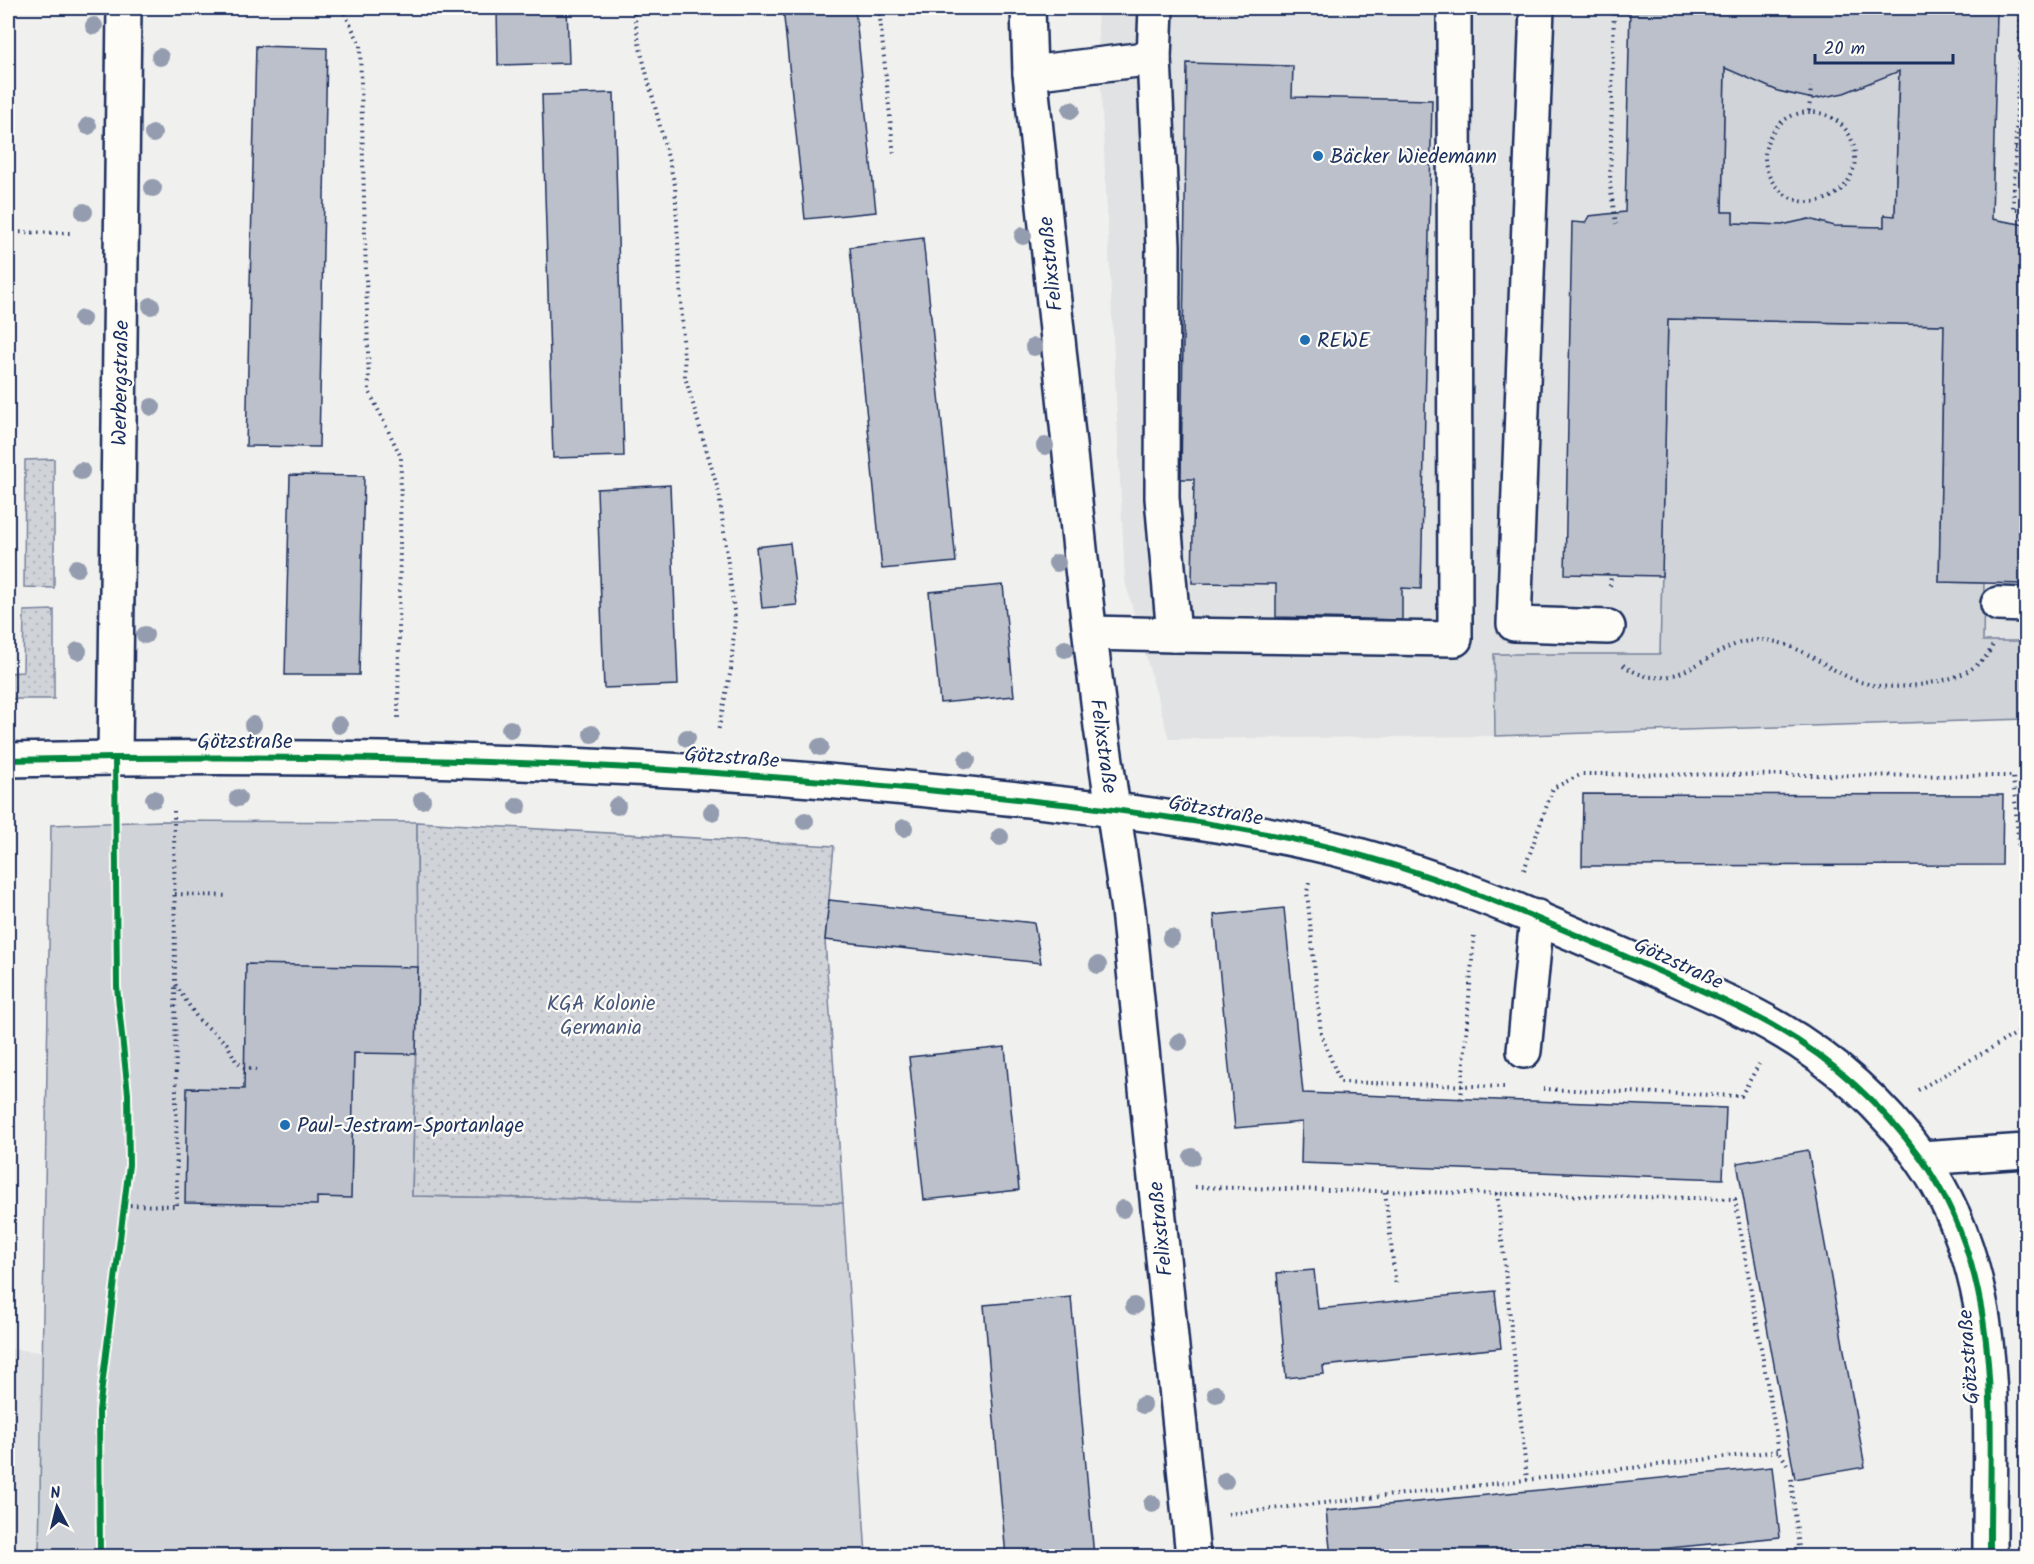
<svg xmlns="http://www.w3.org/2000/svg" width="2034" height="1564" viewBox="0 0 2034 1564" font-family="Kalam,sans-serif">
<defs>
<pattern id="garden-dots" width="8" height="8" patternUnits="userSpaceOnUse" patternTransform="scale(1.5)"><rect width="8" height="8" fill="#d0d3d8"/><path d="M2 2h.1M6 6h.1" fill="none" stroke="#b2b5bc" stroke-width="1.8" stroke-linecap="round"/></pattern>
</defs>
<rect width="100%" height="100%" fill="#f0f0ee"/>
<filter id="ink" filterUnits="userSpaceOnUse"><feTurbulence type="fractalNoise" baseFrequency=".0167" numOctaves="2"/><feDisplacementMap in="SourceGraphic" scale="12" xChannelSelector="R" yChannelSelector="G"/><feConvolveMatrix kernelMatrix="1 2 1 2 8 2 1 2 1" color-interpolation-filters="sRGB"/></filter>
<g filter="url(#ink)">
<!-- built -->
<g fill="#e0e2e3">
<path d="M 1097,8 L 2026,8 L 2026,719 L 1495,736 L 1169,739 L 1125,581 Z"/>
<path d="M 8,1241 L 11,1349 L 43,1352 L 39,1556 L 8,1556 Z"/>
</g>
<!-- green -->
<g fill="#d0d3d8" stroke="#76819b" stroke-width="1.5">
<path d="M 1725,61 L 1778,91 L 1795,95 L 1899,65 L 1895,216 L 1884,216 L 1884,227 L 1835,226 L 1809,219 L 1782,225 L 1733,223 L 1733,213 L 1722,212 Z"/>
<path d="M 1668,319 L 1944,325 L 1939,582 L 1984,583 L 1983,641 L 2026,641 L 2026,719 L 1495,736 L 1494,654 L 1660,654 Z"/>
<path d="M 161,821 L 417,822 L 418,967 L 412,1196 L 843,1203 L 866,1556 L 39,1556 L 51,825 Z"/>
</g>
<!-- garden -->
<g fill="url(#garden-dots)" stroke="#76819b" stroke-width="1.5">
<path d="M 54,459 L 54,588 L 24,587 L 25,460 Z"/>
<path d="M 54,610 L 54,699 L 8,699 L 8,673 L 23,672 L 24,611 Z"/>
<path d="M 417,822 L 834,846 L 825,940 L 843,1203 L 412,1196 L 418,967 Z"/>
</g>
<!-- building -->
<g fill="#bbc0ca" stroke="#1b2f5e" stroke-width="1.5" fill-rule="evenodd">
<path d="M 497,8 L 567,8 L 569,63 L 498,65 Z"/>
<path d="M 783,8 L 855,8 L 876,212 L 805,219 Z"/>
<path d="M 1630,8 L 1986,8 L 1985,11 L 1997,11 L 1992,219 L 2026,225 L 2026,584 L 1939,582 L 1944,325 L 1668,319 L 1662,576 L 1565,574 L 1572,222 L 1585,223 L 1589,216 L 1625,212 ZM 1725,68 L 1778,91 L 1813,99 L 1844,93 L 1899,71 L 1895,216 L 1884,215 L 1884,227 L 1834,226 L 1809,219 L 1782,225 L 1733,223 L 1733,212 L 1722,212 Z"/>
<path d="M 256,46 L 327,48 L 319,447 L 246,446 Z"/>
<path d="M 1187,63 L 1293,66 L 1292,97 L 1432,100 L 1421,589 L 1402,588 L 1402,620 L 1276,617 L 1276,584 L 1192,583 L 1194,479 L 1181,479 Z"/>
<path d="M 614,93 L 624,456 L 553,458 L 542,95 Z"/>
<path d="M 923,238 L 956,562 L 882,569 L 850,247 Z"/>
<path d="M 290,475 L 364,476 L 359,675 L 285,675 Z"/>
<path d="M 670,485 L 678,685 L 604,688 L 597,489 Z"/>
<path d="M 790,543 L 797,605 L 762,608 L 756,547 Z"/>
<path d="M 1003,585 L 1014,696 L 940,703 L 929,592 Z"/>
<path d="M 1583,794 L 2003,795 L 2002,865 L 1582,866 Z"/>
<path d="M 829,900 L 1034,923 L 1041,963 L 825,940 Z"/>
<path d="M 1284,908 L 1303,1093 L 1726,1108 L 1723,1179 L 1301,1163 L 1302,1122 L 1235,1128 L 1214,915 Z"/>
<path d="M 246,964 L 418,967 L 416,1054 L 354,1053 L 351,1198 L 317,1197 L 317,1205 L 185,1203 L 187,1088 L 244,1089 Z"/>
<path d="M 1005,1047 L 1019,1190 L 924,1200 L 909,1057 Z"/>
<path d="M 1808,1150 L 1865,1467 L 1795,1479 L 1737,1163 Z"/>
<path d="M 1314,1270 L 1318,1309 L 1495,1291 L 1501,1348 L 1323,1366 L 1324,1374 L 1286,1378 L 1277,1273 Z"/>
<path d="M 1071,1297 L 1094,1557 L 1006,1557 L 984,1305 Z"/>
<path d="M 1772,1467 L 1780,1537 L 1579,1557 L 1331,1557 L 1326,1511 Z"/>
</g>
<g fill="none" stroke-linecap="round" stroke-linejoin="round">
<!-- minor casing -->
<g stroke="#1b2f5e" stroke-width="38">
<g id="minor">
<path d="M 1028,8 L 1030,73 L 1082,568 L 1101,727 L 1128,910 L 1193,1556"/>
<path d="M 1537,8 L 1514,624 L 1608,627"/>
<path d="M 1030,73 L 1154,58"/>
<path d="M 1998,604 L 2026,605"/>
<path d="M 1091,633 L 1174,635 L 1162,498 L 1163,245 L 1154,58 L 1156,8"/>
<path d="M 1174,635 L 1455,639 L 1454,8"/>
<path d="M 115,758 L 124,8"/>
<path d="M 8,760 C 308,753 607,760 906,788 C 1043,801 1180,814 1315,844 C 1430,870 1538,918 1645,965 C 1689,985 1736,1004 1777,1028 C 1833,1060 1883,1106 1920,1157 C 2006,1277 1989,1418 1990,1556"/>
<path d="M 1524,1051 L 1537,917"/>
<path d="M 1921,1158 L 2026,1151"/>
</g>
</g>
<!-- path -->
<g stroke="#1b2f5e" stroke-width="4" stroke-dasharray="1.5 4.5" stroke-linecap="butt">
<path d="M 342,8 L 360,44 L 369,391 L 401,457 L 398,719"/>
<path d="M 633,8 L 640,48 L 675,185 L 685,377 L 719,493 L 735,618 L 731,669 L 718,732"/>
<path d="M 879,8 L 894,156"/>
<path d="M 1614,8 L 1610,185 L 1616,224"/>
<path d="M 2021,8 L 2013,209 L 2026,209"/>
<path d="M 1809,111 L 1811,87"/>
<circle cx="1810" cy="157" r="45"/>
<path d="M 2015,149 L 2026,150"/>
<path d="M 2022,225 L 2023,209"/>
<path d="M 8,232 L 72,233"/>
<path d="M 1610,586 L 1611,575"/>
<path d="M 1623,665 C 1678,704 1710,638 1762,640 C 1794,641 1822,665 1850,678 C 1882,692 1915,687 1948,679 C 1966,674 1987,662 1993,644"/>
<path d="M 174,811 L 175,984 L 198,1019 L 227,1044 L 236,1061 L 244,1068 L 256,1070"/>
<path d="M 1524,870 L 1553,788 L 1582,774 L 2013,776 L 2026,932"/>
<path d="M 1309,883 L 1307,892 L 1321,1034 L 1340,1082 L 1505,1087"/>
<path d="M 175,894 L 228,896"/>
<path d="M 1543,1089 L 1741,1096 L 1759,1064"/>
<path d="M 1918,1090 L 2026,1028"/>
<path d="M 1461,1099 L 1474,935"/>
<path d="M 1195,1187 L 1735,1199 L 1779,1451 L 1787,1464"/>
<path d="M 1385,1192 L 1396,1287"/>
<path d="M 1497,1193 L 1527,1480"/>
<path d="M 124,1205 L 177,1206 L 175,985"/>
<path d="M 1791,1479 L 1800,1556"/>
<path d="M 1228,1514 L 1779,1451"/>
</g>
<!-- minor -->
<use href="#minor" stroke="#fdfcf7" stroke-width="33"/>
<!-- cycleway casing -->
<g stroke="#fdfcf7" stroke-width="10">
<g id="cycleway">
<path d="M 8,760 C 308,753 607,760 906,788 C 1043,801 1180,814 1315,844 C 1430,870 1538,918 1645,965 C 1689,985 1736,1004 1777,1028 C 1833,1060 1883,1106 1920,1157 C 2006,1277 1989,1418 1990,1556"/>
<path d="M 100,1556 L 99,1411 L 129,1165 L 128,1094 L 117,987 L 115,758"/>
</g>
</g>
<!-- cycleway -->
<use href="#cycleway" stroke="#00873e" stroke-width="6"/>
</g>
<!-- trees -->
<g fill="#949caf">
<circle cx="94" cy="26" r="9"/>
<circle cx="160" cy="57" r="9"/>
<circle cx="1071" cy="110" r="9"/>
<circle cx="88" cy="126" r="9"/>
<circle cx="153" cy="134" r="9"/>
<circle cx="153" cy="188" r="9"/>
<circle cx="84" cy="212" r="9"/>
<circle cx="1023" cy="236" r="9"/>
<circle cx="151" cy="306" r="9"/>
<circle cx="82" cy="319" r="9"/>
<circle cx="1034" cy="347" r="9"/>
<circle cx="152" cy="407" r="9"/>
<circle cx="1045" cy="446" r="9"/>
<circle cx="81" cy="471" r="9"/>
<circle cx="1057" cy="563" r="9"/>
<circle cx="77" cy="568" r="9"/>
<circle cx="145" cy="635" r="9"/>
<circle cx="1065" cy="649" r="9"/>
<circle cx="78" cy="651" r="9"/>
<circle cx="253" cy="725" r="9"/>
<circle cx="339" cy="725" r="9"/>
<circle cx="510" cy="729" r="9"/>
<circle cx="592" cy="734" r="9"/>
<circle cx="687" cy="738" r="9"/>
<circle cx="820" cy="747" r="9"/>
<circle cx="967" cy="760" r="9"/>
<circle cx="238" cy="798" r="9"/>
<circle cx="154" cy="799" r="9"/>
<circle cx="422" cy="800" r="9"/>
<circle cx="518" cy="806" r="9"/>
<circle cx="617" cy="806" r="9"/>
<circle cx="712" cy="812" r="9"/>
<circle cx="805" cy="821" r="9"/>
<circle cx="904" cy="828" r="9"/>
<circle cx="1000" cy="837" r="9"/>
<circle cx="1171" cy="938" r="9"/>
<circle cx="1098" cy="965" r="9"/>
<circle cx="1179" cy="1042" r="9"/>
<circle cx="1192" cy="1157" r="9"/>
<circle cx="1123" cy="1209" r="9"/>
<circle cx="1134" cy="1306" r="9"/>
<circle cx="1216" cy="1394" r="9"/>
<circle cx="1143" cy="1405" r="9"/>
<circle cx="1225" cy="1481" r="9"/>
<circle cx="1152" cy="1504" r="9"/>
</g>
</g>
<!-- markers -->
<g fill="#1f6fb2" stroke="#fdfcf7" stroke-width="2">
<circle cx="1318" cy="156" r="6"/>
<circle cx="1305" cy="340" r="6"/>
<circle cx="285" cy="1125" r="6"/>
</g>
<g text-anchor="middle" stroke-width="4.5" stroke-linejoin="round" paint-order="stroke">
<!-- poi labels -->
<g font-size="21" fill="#1b2f5e" stroke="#fdfcf7" text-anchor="start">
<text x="1330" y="163">Bäcker Wiedemann</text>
<text x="1317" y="347">REWE</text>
<text x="297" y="1132">Paul-Jestram-Sportanlage</text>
</g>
<!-- street labels -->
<g font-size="21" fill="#1b2f5e" stroke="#fdfcf7">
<text transform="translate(1050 264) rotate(-96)" y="7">Felixstraße</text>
<text transform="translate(120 383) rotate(-89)" y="7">Werbergstraße</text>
<text x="245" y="748">Götzstraße</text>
<text transform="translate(1104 746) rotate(82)" y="7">Felixstraße</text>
<text transform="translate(732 757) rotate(4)" y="7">Götzstraße</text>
<text transform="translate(1216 810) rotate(10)" y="7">Götzstraße</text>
<text transform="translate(1679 963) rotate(25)" y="7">Götzstraße</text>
<text transform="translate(1160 1229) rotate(-96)" y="7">Felixstraße</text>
<text transform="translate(1968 1357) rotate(-94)" y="7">Götzstraße</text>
</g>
<!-- park labels -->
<g font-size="21" fill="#48587c" stroke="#fdfcf7">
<text x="601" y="1010">KGA Kolonie<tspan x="601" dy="24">Germania</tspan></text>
</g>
</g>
<!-- margin -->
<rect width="2034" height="1564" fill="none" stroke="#fdfcf7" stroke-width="30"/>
<rect x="15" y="15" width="2004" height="1534" fill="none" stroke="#1b2f5e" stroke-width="2" filter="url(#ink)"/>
<!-- north arrow -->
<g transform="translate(57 1507) rotate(353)" stroke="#fdfcf7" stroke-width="4.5" paint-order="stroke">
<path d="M0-4.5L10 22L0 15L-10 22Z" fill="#1b2f5e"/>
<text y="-9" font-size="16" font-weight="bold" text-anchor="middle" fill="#1b2f5e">N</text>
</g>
<!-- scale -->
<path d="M1815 54v9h138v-9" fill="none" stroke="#1b2f5e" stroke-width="3"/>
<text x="1824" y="54" font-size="18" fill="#1b2f5e" stroke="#fdfcf7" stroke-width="4.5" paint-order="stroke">20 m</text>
</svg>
